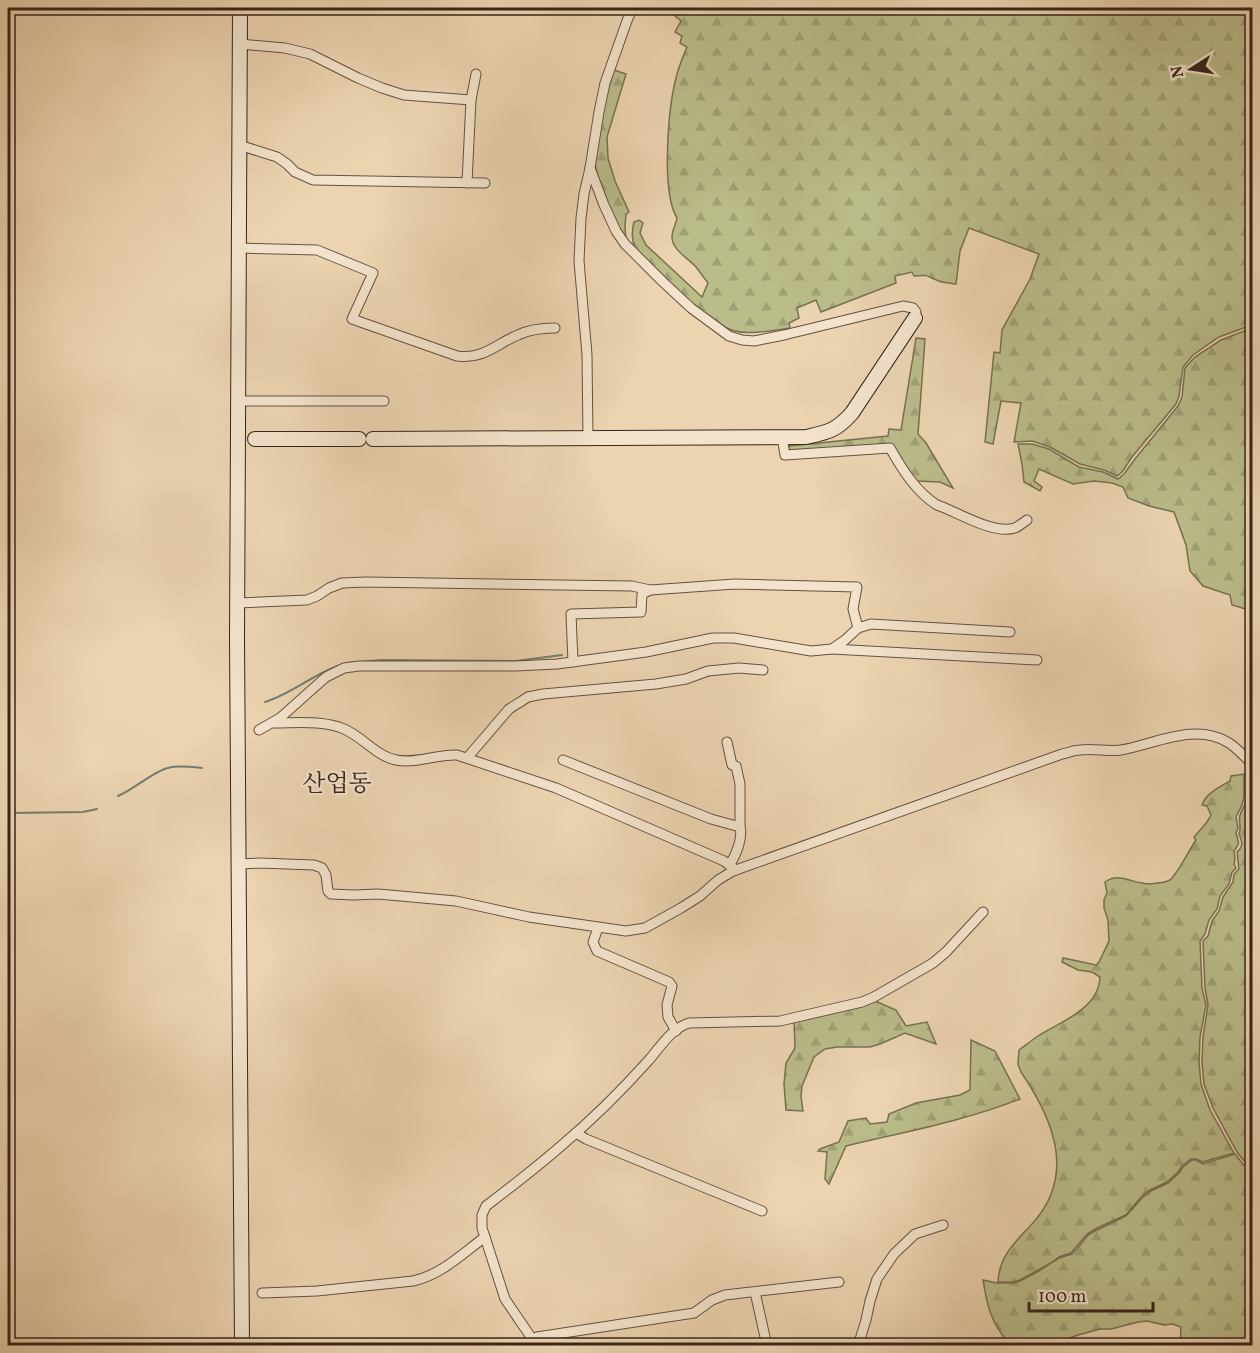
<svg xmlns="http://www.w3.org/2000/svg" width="1260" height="1353" viewBox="0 0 1260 1353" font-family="Vollkorn,'Noto Serif KR',serif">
<defs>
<pattern id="forest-firs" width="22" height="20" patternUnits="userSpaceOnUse" patternTransform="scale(1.5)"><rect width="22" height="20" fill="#babc8a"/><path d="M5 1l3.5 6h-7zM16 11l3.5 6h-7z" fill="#a0a176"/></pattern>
</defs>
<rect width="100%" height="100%" fill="#ecd4b1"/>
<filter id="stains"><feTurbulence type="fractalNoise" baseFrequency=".00333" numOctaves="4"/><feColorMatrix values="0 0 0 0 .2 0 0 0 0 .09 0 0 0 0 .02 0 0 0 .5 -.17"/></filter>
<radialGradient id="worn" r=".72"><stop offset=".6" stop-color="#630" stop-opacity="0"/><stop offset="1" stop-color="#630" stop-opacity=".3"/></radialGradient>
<!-- forest -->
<g fill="url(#forest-firs)" stroke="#787052" stroke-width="1.5">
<path d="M 669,8 L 1252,8 L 1252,325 L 1219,337 L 1193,355 L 1183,367 L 1179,396 L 1176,404 L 1132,457 L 1122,472 L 1117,476 L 1104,470 L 1080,464 L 1050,447 L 1032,441 L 1014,442 L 1021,403 L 1001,401 L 993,444 L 985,442 L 994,352 L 1000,353 L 1002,330 L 1030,279 L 1039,254 L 969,228 L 960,251 L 956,284 C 951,283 944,283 939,281 C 926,277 931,274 914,276 L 912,272 L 895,276 L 896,283 L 821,312 L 816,300 L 797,308 L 799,318 L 789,323 L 790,328 C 774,330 750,335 735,331 C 718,328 647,269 638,254 C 632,245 631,232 634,222 L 639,220 L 643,223 L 640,233 L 646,245 L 702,297 L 708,283 C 704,278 700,272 696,267 C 688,258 672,250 672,237 C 672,230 676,224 677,218 C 661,192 668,109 676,78 C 678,68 683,57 687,47 L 680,43 L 682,36 L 675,32 L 681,21 L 668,10 Z"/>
<path d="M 614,70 L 626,74 L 607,137 L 608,158 L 615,181 L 629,212 L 626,214 L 625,227 L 626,241 C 615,219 601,193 596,169 C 591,148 607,91 614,70 Z"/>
<path d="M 1252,328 L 1252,611 L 1232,605 L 1230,595 L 1203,586 L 1190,571 L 1186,545 L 1174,512 L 1149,506 L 1128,498 L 1123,487 L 1112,483 L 1094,481 L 1073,484 L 1039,469 L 1034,481 L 1042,487 L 1040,491 L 1024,482 L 1022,464 L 1018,444 L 1032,444 L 1049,449 L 1079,467 L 1103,472 L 1118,479 L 1124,474 L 1135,459 L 1178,406 L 1182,397 L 1185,368 L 1195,357 L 1221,340 Z"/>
<path d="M 916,338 L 925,339 L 918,434 L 926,443 L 953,488 L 940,482 L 916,481 L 892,446 L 789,451 L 789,446 L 888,436 L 889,429 L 901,430 Z"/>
<path d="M 1248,773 L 1252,779 L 1252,1168 L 1244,1161 L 1237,1152 L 1213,1108 L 1204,1084 L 1202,1062 L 1203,1037 L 1208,1005 L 1205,988 L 1203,941 L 1208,936 L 1212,921 L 1219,911 L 1223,897 L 1233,882 L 1234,874 L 1239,869 C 1238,863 1238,858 1237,852 C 1244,846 1242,841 1239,834 C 1242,827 1238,822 1240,815 C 1242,809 1246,804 1247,797 C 1247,789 1246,781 1248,773 Z"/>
<path d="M 1244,774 L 1244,797 L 1242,805 L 1236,817 L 1238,828 L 1236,833 C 1239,843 1240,843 1234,851 L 1235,859 L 1234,864 L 1236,868 L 1232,872 L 1229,884 L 1220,896 L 1217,909 L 1209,920 L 1205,934 L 1200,941 L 1202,988 L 1206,1005 L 1200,1037 L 1199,1062 L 1201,1084 L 1210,1110 L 1234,1153 L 1203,1162 L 1196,1159 L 1191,1159 L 1182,1166 L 1178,1172 L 1167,1182 L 1150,1190 L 1141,1197 L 1126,1215 L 1097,1228 L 1087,1234 L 1071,1253 L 1059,1257 L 1051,1263 L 1020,1280 L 1013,1282 L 998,1282 C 999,1256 1016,1241 1032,1224 C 1077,1175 1053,1119 1021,1072 L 1018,1064 L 1019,1050 C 1026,1045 1032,1040 1038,1036 C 1060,1022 1099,1009 1100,977 L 1092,972 L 1078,970 L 1062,962 L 1063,958 L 1096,965 L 1099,962 L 1109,941 L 1108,920 L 1104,908 L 1104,900 L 1107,893 L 1105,882 C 1118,873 1128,881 1142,883 C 1146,884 1152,884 1156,883 C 1161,883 1166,882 1170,880 C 1179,872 1189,850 1196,840 L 1194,837 L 1207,822 L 1211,815 L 1207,806 L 1202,805 C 1206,793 1220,787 1230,781 L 1231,776 Z"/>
<path d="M 875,1001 L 896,1010 L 906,1026 L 927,1022 L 936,1044 L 905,1033 L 880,1044 L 870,1047 L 837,1047 L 825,1049 L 814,1057 L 802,1086 L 801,1096 L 803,1111 L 786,1110 L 784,1084 L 786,1063 L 795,1048 L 794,1021 L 861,1007 Z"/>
<path d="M 971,1040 L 995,1051 L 1020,1099 C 964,1121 904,1132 846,1146 L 829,1184 L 825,1179 L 827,1152 L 818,1151 L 820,1149 L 839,1142 L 848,1121 L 866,1118 L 870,1124 L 887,1122 L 889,1114 L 916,1103 L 960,1095 L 970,1090 Z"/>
<path d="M 1235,1154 L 1242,1163 L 1252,1172 L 1252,1345 L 1180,1345 L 1181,1327 L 1173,1324 L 1164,1325 L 1147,1321 L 1138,1322 L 1111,1329 L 1100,1329 L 1078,1335 L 1070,1338 L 1062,1345 L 1010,1345 C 992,1324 987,1307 983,1280 L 997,1283 L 1013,1283 L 1020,1281 L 1037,1272 L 1059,1258 L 1072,1254 L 1077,1249 L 1088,1235 L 1097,1230 L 1126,1216 L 1142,1198 L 1151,1191 L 1168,1183 L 1179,1173 L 1183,1167 L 1192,1160 L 1196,1160 L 1203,1164 Z"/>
</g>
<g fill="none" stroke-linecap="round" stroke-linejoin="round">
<!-- stream -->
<g stroke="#727e6f" stroke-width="2">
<path d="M 347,663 L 382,660 L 516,661 L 562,655"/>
<path d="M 265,702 C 291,694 312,675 338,666"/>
<path d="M 118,796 C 133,790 154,771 168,768 C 179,765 192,767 202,768"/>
<path d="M 8,813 L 83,812 L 97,809"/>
</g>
<!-- street casing -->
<g stroke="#645140" stroke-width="11">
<g id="street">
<path d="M 240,44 L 285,48 L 310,54 L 358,78 L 382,88 L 404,95 L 471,100"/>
<path d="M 239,145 L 277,157 L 287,164 L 295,172 L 313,180 L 485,183"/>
<path d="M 590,168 L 604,205 L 616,231 L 625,244 L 663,282 L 691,308 L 729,336 L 742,340 L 754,341 L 784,335 L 903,306 L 913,308 L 916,312 L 915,318"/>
<path d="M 467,183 L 471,100 L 476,74"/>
<path d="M 239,248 L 317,250 L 373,273 L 352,319 L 457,356 C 483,360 496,344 518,335 C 530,329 542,328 555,328"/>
<path d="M 239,401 L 384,401"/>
<path d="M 782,437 L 785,455 L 890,448 C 902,469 916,492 937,505 C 958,512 993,535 1015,528 C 1019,526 1023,523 1027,520"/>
<path d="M 588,438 L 587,355 L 579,261 L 581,218 L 584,194 L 590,168 L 599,112 L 605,83 L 628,18 L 633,8"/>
<path d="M 238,603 L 307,600 L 317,596 L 329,588 L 342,583 L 366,582 L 632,586 L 650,590 L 735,584 L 857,587 L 853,609 L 858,628"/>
<path d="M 832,649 L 1037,660"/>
<path d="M 573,662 L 571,614 L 641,612 L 642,594 L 650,590"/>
<path d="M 274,723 C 297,723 323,720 344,729 C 363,737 376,756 396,760 C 417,764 437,754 457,755 L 556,788 L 724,861 L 736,870"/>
<path d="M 259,730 L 280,718 L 326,677 L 344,668 L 359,666 L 515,666 L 557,664 L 646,652 L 713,638 L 734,638 L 811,651 L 832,649 L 845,640 L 858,628 L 871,624 L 1010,632"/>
<path d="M 727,742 L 732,765 L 736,766 L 740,784 L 740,827 C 743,838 736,856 729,865"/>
<path d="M 467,758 L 509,709 L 528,697 L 543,694 L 656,684 L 686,679 L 708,671 L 739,668 L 763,670"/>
<path d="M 563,760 L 711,819 L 740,827"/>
<path d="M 239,864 L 260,863 L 314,865 L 322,868 L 326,875 L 328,891 L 331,894 L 354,895 L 378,894 L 456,901 L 529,917 L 626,931 L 645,928 L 681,908 L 700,896 L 718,880 L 733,871 L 1062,754 C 1068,753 1074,750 1080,750 C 1094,748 1107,752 1121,750 C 1156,744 1195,722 1229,743 C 1237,748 1245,757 1252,764"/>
<path d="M 598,928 L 593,942 L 597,951 L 669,982 L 672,986 L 667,1005 L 668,1017 L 676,1031"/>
<path d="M 576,1133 L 586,1139 L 762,1211"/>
<path d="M 755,1292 L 767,1346"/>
<path d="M 262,1293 L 317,1291 L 413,1281 C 441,1275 462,1254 485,1237"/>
<path d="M 536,1342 L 537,1337 L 694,1313 L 712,1300 L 725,1295 L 839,1282"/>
<path d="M 537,1346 L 505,1299 L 482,1228 L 482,1215 L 486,1206 C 511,1187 537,1167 561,1146 C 592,1120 622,1090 649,1060 C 660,1047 672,1028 689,1023 L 780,1021 L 862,1002 L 874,997 L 933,963 L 946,952 L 983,912"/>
<path d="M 858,1346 L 866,1320 L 870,1301 L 877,1279 L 894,1254 L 915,1234 L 943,1225"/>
</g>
</g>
<!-- secondary casing -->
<g stroke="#36251b" stroke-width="16">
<g id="secondary">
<path d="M 240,8 L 237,640 L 242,1346"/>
<path d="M 255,439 L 359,439"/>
<path d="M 373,439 L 806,437 C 828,432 836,431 852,413 L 915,318"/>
</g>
</g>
<!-- street -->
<use href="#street" stroke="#f3e3cc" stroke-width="9"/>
<!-- secondary -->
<use href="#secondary" stroke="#f3e3cc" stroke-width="14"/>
</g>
<g text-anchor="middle" stroke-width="4.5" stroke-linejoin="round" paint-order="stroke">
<!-- quarter labels -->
<g font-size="24" fill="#36251b" stroke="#f3e3cc">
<text x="337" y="791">산업동</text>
</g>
</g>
<!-- margin -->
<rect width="1260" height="1353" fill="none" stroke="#ecd4b1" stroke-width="30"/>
<rect x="9" y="9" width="1242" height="1335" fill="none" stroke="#36251b" stroke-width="3"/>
<rect x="15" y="15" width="1230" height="1323" fill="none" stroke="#36251b" stroke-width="1.5"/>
<!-- north arrow -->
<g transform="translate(1191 69) rotate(258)" stroke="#f3e3cc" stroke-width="4.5" paint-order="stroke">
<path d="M0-4.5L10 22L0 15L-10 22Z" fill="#36251b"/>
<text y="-9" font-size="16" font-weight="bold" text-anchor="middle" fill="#36251b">N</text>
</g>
<!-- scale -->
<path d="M1029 1302v9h124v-9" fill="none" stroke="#36251b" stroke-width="3"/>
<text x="1038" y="1302" font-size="18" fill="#36251b" stroke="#f3e3cc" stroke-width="4.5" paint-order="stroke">100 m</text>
<rect width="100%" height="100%" filter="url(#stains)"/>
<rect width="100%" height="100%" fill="url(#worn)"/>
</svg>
